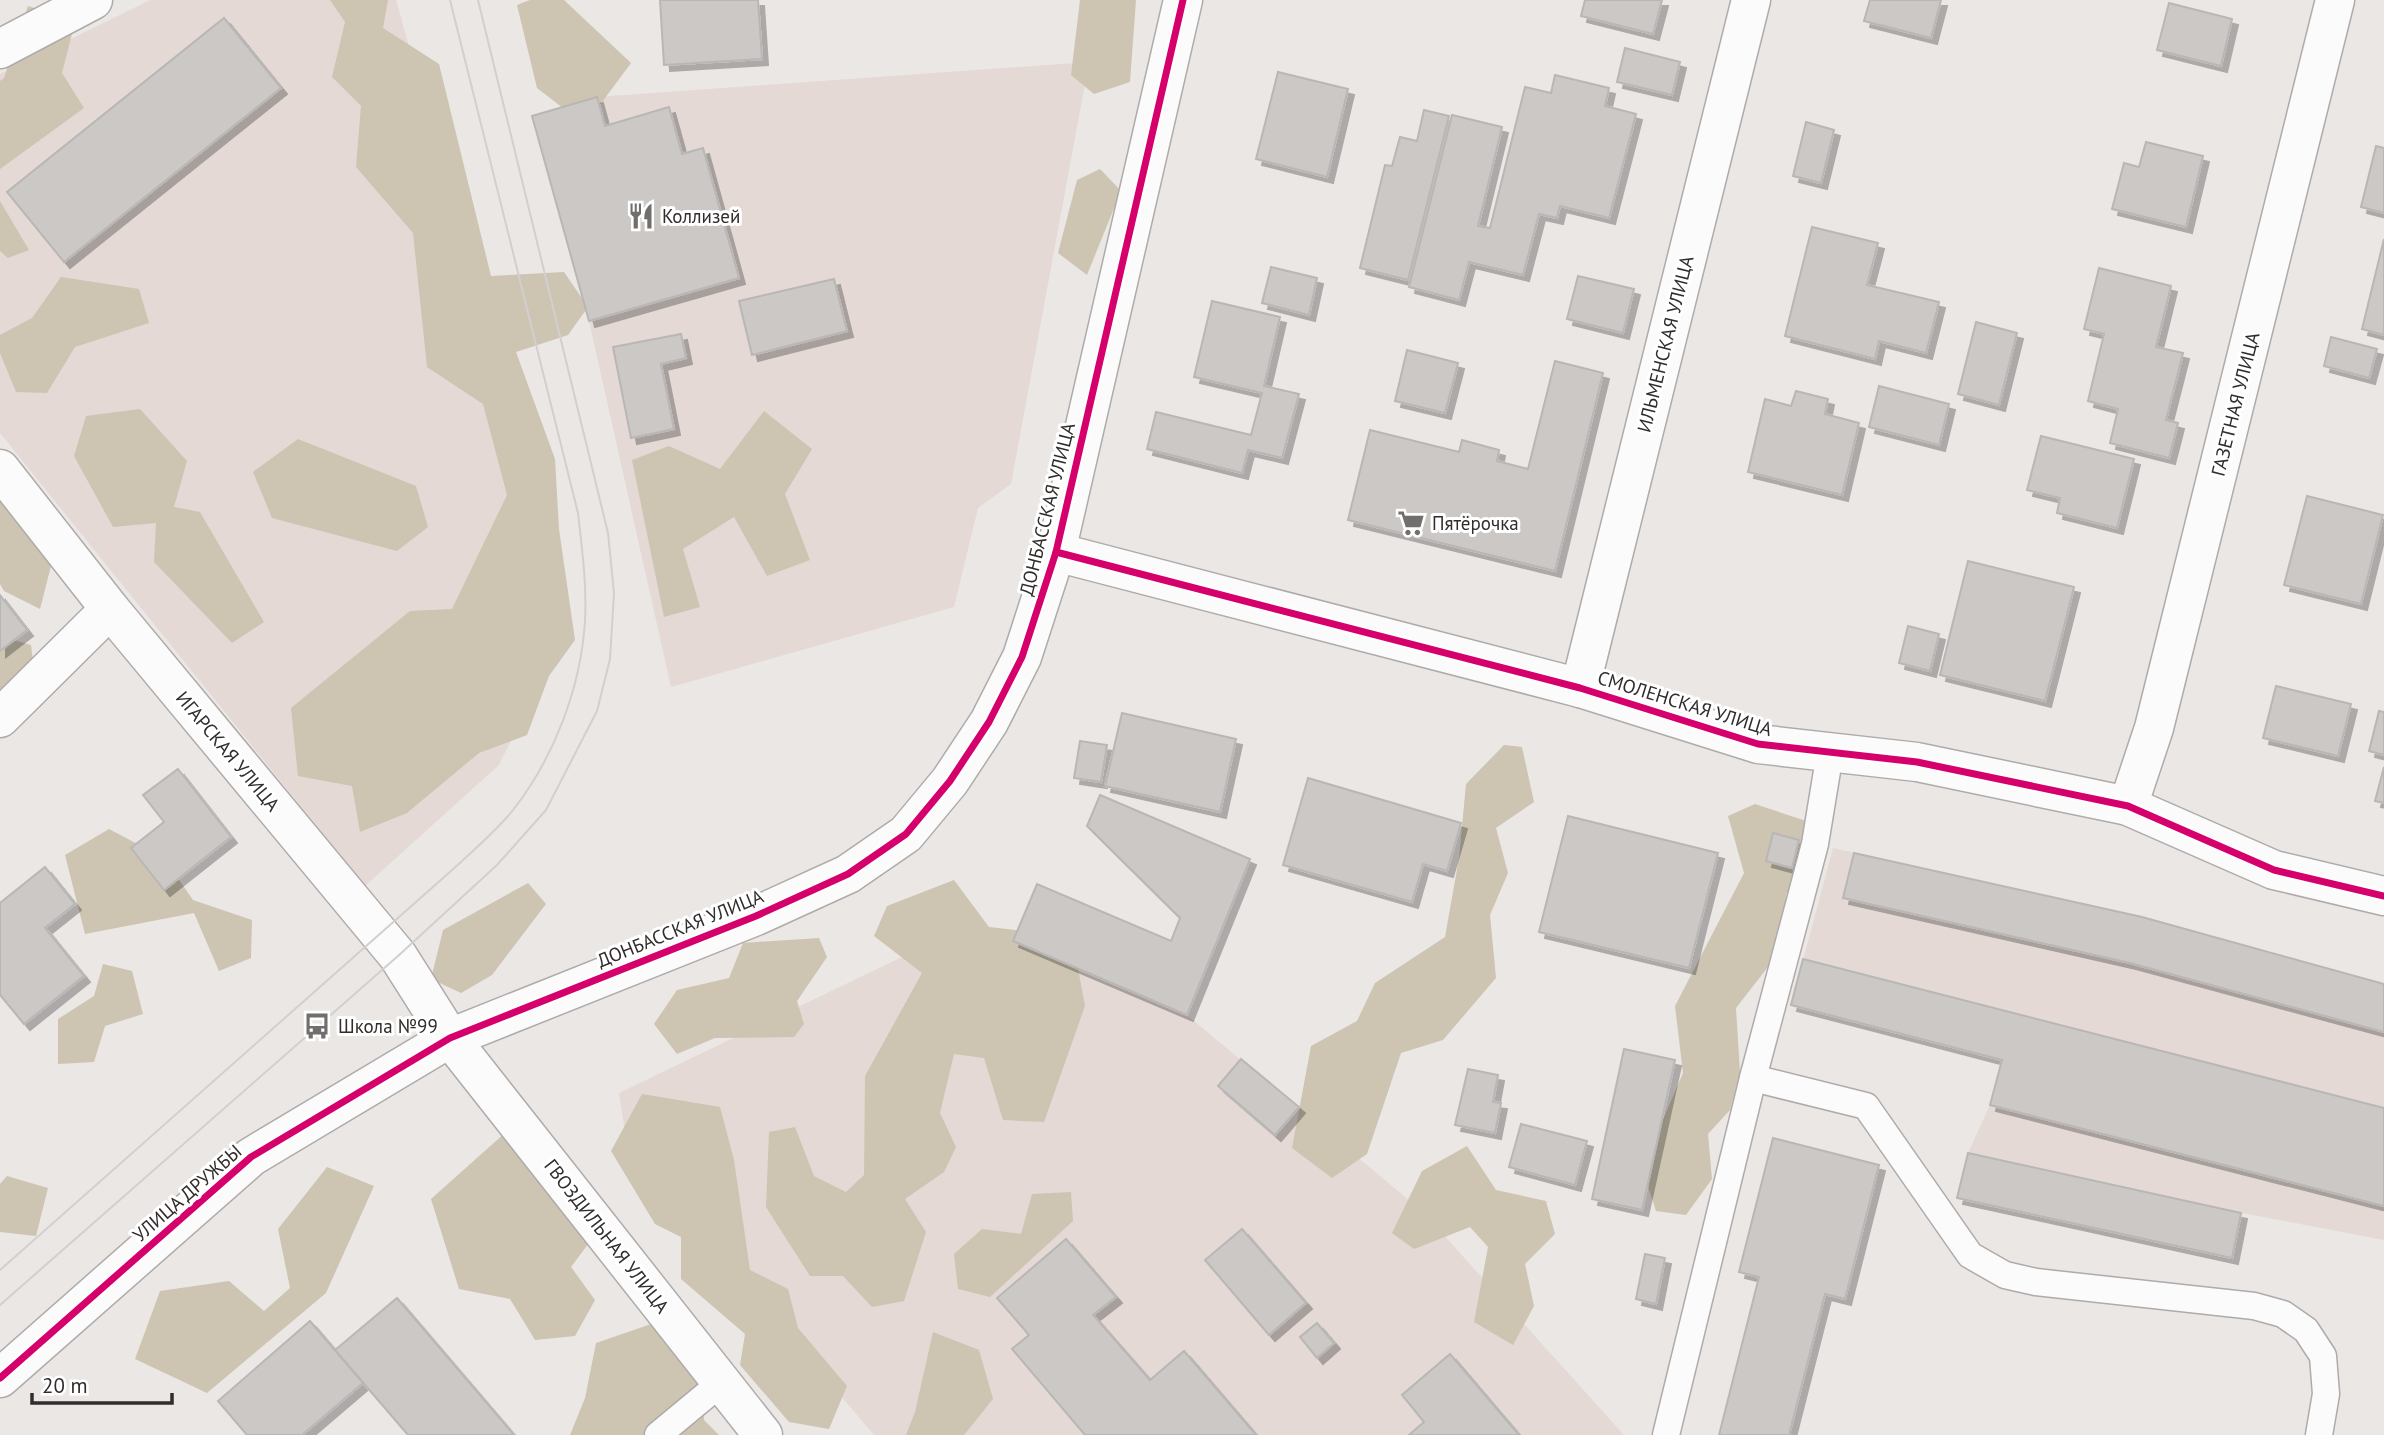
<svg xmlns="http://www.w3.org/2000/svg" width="2384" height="1435" viewBox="0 0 2384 1435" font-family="'PT Sans',sans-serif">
<defs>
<filter id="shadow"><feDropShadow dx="6" dy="6" stdDeviation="0" flood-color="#0004"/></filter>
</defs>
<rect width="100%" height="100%" fill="#ebe7e5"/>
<!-- built -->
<g fill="#e4d9d5">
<path d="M 150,0 L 396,0 L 541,520 L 536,690 L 499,765 L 365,886 L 0,433 L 0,74 Z"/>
<path d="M 1089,62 L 1011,484 L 978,508 L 954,607 L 671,687 L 589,321 L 532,116 L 597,97 Z"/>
<path d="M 1833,848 L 2142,917 L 2384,984 L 2384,1240 L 2242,1213 L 2232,1258 L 1957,1198 L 1968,1153 L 1990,1105 L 2002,1060 L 1791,1005 Z"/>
<path d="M 952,933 L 1013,941 L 1187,1015 L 1422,1211 L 1624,1435 L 874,1435 L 627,1145 L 619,1093 Z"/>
</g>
<!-- forest -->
<g fill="#cdc4b2">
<path d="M 330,0 L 388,0 L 383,28 L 439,64 L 491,276 L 564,272 L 588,307 L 568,335 L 516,352 L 555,459 L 559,529 L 575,640 L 549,676 L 527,735 L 479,753 L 407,813 L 360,832 L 352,786 L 298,776 L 291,708 L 410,611 L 452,609 L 507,495 L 483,404 L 427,367 L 413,233 L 356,167 L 361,106 L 332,77 L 345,22 Z"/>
<path d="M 530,0 L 564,0 L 631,63 L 585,125 L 537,88 L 517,5 Z"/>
<path d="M 1080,0 L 1136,0 L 1130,82 L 1094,94 L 1071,75 Z"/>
<path d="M 28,6 L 75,22 L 62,73 L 84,108 L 0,169 L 0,81 L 4,78 Z"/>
<path d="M 1100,169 L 1121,191 L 1087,275 L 1058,253 L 1077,180 Z"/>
<path d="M 0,201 L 29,250 L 8,258 L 0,251 Z"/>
<path d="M 61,277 L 139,289 L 149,323 L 75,347 L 47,393 L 16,392 L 0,353 L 0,335 L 32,318 Z"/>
<path d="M 140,409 L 187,461 L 174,507 L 200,512 L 264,622 L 232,643 L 154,562 L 156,523 L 113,527 L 74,456 L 86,416 Z"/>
<path d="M 764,411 L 812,449 L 785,494 L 810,560 L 767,576 L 734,517 L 683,549 L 700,607 L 664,617 L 632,460 L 669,446 L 720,469 Z"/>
<path d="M 298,439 L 416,486 L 428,527 L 397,551 L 272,518 L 253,472 Z"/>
<path d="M 0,488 L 54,554 L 40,609 L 4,591 L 0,584 Z"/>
<path d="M 0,636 L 31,645 L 37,692 L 0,731 Z"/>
<path d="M 1504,745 L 1522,747 L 1534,802 L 1496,828 L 1508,873 L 1490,915 L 1496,978 L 1443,1040 L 1401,1053 L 1367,1154 L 1332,1178 L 1292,1148 L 1311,1046 L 1357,1021 L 1375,983 L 1445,937 L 1459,858 L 1466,784 Z"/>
<path d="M 1755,804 L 1806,821 L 1817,862 L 1786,894 L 1782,949 L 1736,1008 L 1740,1072 L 1730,1110 L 1708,1134 L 1712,1179 L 1686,1215 L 1656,1211 L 1642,1168 L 1683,1073 L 1675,1006 L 1744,873 L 1728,816 Z"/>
<path d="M 109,829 L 164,858 L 193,900 L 252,920 L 251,958 L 219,971 L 194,913 L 85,934 L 65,855 Z"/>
<path d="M 954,880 L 989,927 L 1072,936 L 1085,1006 L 1044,1122 L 1003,1120 L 984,1058 L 954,1054 L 940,1113 L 956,1147 L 944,1172 L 905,1199 L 926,1232 L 904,1301 L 872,1307 L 843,1276 L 810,1276 L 766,1207 L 769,1132 L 795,1127 L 814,1176 L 846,1192 L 864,1175 L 865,1076 L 922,973 L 874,936 L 887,906 Z"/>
<path d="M 528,883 L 546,904 L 492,975 L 461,993 L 431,979 L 443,930 Z"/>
<path d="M 819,938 L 827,957 L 797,1001 L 804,1024 L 794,1037 L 715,1038 L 677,1054 L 654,1024 L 677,990 L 729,978 L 743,943 Z"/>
<path d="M 103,964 L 132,971 L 143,1014 L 105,1026 L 94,1062 L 58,1064 L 58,1019 L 94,996 Z"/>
<path d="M 642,1094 L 720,1107 L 734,1160 L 750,1270 L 788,1289 L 798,1328 L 847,1386 L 829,1429 L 789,1422 L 740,1365 L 745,1334 L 681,1279 L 681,1237 L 655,1224 L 611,1151 Z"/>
<path d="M 506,1132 L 609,1216 L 571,1267 L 595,1300 L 575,1336 L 535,1340 L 510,1299 L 459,1289 L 431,1199 Z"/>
<path d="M 1467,1146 L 1496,1190 L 1546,1201 L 1555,1234 L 1525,1264 L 1534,1306 L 1513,1345 L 1474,1322 L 1488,1247 L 1470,1227 L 1414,1249 L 1392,1233 L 1422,1171 Z"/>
<path d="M 327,1167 L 374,1186 L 326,1293 L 207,1393 L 135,1359 L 160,1291 L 229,1281 L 264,1311 L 290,1288 L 278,1229 Z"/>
<path d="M 7,1176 L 48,1188 L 36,1236 L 0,1232 L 0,1184 Z"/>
<path d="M 1071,1192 L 1073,1221 L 990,1297 L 958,1289 L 954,1254 L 982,1229 L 1021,1234 L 1032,1194 Z"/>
<path d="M 657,1322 L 703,1372 L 704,1420 L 719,1435 L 570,1435 L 585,1398 L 596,1343 Z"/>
<path d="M 933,1332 L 979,1350 L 993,1399 L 964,1435 L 906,1435 L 915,1412 Z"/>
</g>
<!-- building -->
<g fill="#cbc8c6" stroke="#b9b7b5" stroke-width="2" filter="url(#shadow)">
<path d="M 660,0 L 758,0 L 762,59 L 664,65 Z"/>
<path d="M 1585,0 L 1662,0 L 1653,34 L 1581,16 Z"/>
<path d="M 1870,0 L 1941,0 L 1931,38 L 1864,21 Z"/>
<path d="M 2169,3 L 2232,19 L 2221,66 L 2157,50 Z"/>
<path d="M 224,18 L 281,88 L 64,262 L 7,192 Z"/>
<path d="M 1625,48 L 1680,62 L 1672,95 L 1617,82 Z"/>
<path d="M 1278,72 L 1348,89 L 1327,177 L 1256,159 Z"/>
<path d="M 1555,75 L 1609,88 L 1605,106 L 1636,114 L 1609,218 L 1560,206 L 1557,218 L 1539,214 L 1523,275 L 1469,262 L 1459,300 L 1409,287 L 1452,115 L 1502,127 L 1478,226 L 1490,228 L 1525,87 L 1551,93 Z"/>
<path d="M 597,97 L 605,126 L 669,107 L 682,154 L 703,148 L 739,278 L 589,321 L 532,116 Z"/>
<path d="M 1424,110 L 1449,116 L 1408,280 L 1360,268 L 1385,165 L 1392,166 L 1400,137 L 1417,141 Z"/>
<path d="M 1806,122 L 1834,130 L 1821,183 L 1793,176 Z"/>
<path d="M 2146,142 L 2203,156 L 2186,227 L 2112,209 L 2124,163 L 2139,167 Z"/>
<path d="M 2376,146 L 2384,148 L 2384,213 L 2361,207 Z"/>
<path d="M 1812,227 L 1878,243 L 1867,285 L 1939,302 L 1926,353 L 1879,341 L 1875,359 L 1785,336 Z"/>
<path d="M 2384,239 L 2384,335 L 2362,329 Z"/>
<path d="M 1271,267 L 1317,278 L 1309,315 L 1262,303 Z"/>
<path d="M 2099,268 L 2171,286 L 2156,347 L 2183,353 L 2166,420 L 2178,423 L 2169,458 L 2110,443 L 2118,409 L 2088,401 L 2104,334 L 2084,329 Z"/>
<path d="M 1578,276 L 1634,289 L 1623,333 L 1567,319 Z"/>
<path d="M 834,279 L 847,331 L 752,355 L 739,301 Z"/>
<path d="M 1212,301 L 1280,317 L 1264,386 L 1299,394 L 1282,458 L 1248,450 L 1242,473 L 1147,449 L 1156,412 L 1251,435 L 1262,393 L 1194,377 Z"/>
<path d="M 1976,322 L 2017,333 L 1999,405 L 1958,394 Z"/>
<path d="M 681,334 L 686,358 L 661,364 L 674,429 L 631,438 L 613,347 Z"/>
<path d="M 2331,337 L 2377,349 L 2369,378 L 2324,366 Z"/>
<path d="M 1407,350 L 1458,363 L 1445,413 L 1395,401 Z"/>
<path d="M 1555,361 L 1603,373 L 1555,571 L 1348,520 L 1370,430 L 1459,452 L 1462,440 L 1499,450 L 1497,461 L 1528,469 Z"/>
<path d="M 1879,386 L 1949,404 L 1939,445 L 1869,427 Z"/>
<path d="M 1796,391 L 1828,399 L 1825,414 L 1859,423 L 1842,495 L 1748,472 L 1765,399 L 1791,406 Z"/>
<path d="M 2041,436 L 2134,459 L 2117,528 L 2057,513 L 2060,498 L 2027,490 Z"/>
<path d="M 2307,496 L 2383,515 L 2361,604 L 2284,585 Z"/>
<path d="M 1968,561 L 2074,587 L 2045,701 L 1940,675 Z"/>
<path d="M 0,595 L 27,630 L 0,651 Z"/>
<path d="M 1908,626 L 1939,634 L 1930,671 L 1899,663 Z"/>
<path d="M 2276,686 L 2351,704 L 2338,756 L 2263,738 Z"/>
<path d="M 2379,711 L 2384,712 L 2384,755 L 2369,751 Z"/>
<path d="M 1122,713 L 1236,739 L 1220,812 L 1105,786 Z"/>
<path d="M 1080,741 L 1107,745 L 1101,782 L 1074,778 Z"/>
<path d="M 2384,767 L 2384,803 L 2375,801 Z"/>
<path d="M 178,769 L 231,837 L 164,890 L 131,848 L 164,822 L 143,795 Z"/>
<path d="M 1308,778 L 1461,823 L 1447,871 L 1423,864 L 1412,902 L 1283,865 Z"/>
<path d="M 1100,795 L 1250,859 L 1187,1015 L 1013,941 L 1037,884 L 1171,941 L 1180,918 L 1087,826 Z"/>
<path d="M 1568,816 L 1718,853 L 1689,968 L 1539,932 Z"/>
<path d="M 1773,833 L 1799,840 L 1792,868 L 1766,861 Z"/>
<path d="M 1854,853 L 2142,917 L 2384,984 L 2384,1032 L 2130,963 L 1843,898 Z"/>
<path d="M 45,867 L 75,904 L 45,928 L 84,976 L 24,1024 L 0,995 L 0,903 Z"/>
<path d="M 1803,959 L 2384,1108 L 2384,1206 L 1990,1105 L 2002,1060 L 1791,1005 Z"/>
<path d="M 1624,1049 L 1675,1060 L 1642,1210 L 1592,1199 Z"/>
<path d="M 1241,1059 L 1299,1107 L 1275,1135 L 1218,1086 Z"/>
<path d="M 1468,1069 L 1498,1075 L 1493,1102 L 1501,1103 L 1495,1133 L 1455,1125 Z"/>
<path d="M 1521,1124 L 1587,1141 L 1575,1185 L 1509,1167 Z"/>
<path d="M 1773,1138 L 1879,1165 L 1845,1299 L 1825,1294 L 1789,1435 L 1719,1435 L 1759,1277 L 1739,1272 Z"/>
<path d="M 1968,1153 L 2241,1213 L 2232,1258 L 1957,1198 Z"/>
<path d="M 1242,1229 L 1306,1303 L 1269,1335 L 1205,1260 Z"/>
<path d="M 1066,1239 L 1116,1297 L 1093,1315 L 1150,1380 L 1184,1351 L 1256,1435 L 1085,1435 L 1012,1349 L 1029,1335 L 997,1298 Z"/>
<path d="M 1645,1254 L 1665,1258 L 1656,1304 L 1636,1299 Z"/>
<path d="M 397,1298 L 514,1435 L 408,1435 L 335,1350 Z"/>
<path d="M 310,1321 L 363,1383 L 302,1435 L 247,1435 L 218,1401 Z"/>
<path d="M 1317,1323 L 1334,1343 L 1317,1358 L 1300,1337 Z"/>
<path d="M 1450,1354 L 1519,1435 L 1409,1435 L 1424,1422 L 1402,1395 Z"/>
</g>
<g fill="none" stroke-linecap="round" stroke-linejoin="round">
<!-- lane casing -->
<g stroke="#aeabaa" stroke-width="29">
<g id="lane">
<path d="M 1753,1078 L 1866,1106 L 1970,1255 L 2005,1275 L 2036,1282 L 2254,1306 L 2283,1314 L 2306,1330 L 2323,1356 L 2326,1394 L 2319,1435"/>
<path d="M 658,1435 L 722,1382"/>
<path d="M 1666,1435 L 1753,1078 L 1815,844 L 1830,753"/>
</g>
</g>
<!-- street casing -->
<g stroke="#aeabaa" stroke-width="41">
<g id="street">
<path d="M 0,49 L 93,0"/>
<path d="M 0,469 L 110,609 L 398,956 L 450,1038"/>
<path d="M 1056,552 L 1580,688 L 1758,744 L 1917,762 L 2128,806 L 2274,870 L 2384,896"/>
<path d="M 1580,688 L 1751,0"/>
<path d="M 0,718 L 110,609"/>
<path d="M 2128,806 L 2154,728 L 2335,0"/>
</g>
</g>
<!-- secondary casing -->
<g stroke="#aeabaa" stroke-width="41">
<g id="secondary">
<path d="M 450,1038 L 763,1435"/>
<path d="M 0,1378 L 251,1157 L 450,1038 L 756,916 L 848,874 L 906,834 L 950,781 L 989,722 L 1022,657 L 1056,552 L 1183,0"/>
</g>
</g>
<!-- lane -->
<use href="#lane" stroke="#fcfbfb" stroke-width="26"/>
<!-- street -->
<use href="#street" stroke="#fcfbfb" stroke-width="38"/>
<!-- secondary -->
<use href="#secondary" stroke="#fcfbfb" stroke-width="38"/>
<!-- tram -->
<g stroke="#d1cfcf" stroke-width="2">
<path d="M 0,1270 L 460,863 C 478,846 498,829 513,810 C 554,758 581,687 585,621 C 587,585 582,549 578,513 L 450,0"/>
<path d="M 0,1305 L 398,956 L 497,865 L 546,810 L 597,711 L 610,659 L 614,593 L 608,533 L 478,0"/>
</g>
<!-- cycleway casing -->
<g stroke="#fff" stroke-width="11">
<g id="cycleway">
<path d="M 1056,552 L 1580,688 L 1758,744 L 1917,762 L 2128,806 L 2274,870 L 2384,896"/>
<path d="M 0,1378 L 251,1157 L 450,1038 L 756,916 L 848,874 L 906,834 L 950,781 L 989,722 L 1022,657 L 1056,552 L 1183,0"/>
</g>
</g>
<!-- cycleway -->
<use href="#cycleway" stroke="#d6006c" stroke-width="7"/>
</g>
<!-- icons -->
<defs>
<g id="restaurant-bare" transform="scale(2.1)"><path d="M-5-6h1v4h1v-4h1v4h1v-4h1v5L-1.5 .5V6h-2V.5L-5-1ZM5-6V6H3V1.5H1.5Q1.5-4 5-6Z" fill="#716e6d" stroke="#fff" stroke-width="2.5" paint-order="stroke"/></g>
<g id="supermarket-bare" transform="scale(2.1)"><path d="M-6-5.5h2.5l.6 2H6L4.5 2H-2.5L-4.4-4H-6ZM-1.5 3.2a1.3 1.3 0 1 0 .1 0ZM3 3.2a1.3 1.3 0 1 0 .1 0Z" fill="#716e6d" stroke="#fff" stroke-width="2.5" paint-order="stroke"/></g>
<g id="bus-bare" transform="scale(2.1)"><path d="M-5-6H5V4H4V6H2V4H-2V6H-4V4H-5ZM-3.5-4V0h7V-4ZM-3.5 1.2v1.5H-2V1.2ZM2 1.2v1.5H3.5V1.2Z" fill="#716e6d" stroke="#fff" stroke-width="2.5" paint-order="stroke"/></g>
</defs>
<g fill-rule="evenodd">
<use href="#restaurant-bare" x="641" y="216"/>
<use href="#supermarket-bare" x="1411" y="523"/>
<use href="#bus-bare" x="317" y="1026"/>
</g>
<g text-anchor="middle" stroke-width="6" stroke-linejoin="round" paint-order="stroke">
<!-- poi labels -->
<g font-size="19" fill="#302d2c" stroke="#fff" text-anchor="start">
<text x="662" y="223">Коллизей</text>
<text x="1432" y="530">Пятёрочка</text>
<text x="338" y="1033">Школа №99</text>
</g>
<!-- street labels -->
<g font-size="19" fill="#302d2c" stroke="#fff">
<text transform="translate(1665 344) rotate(-76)" y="7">ИЛЬМЕНСКАЯ УЛИЦА</text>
<text transform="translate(2235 404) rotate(-76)" y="7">ГАЗЕТНАЯ УЛИЦА</text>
<text transform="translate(1047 509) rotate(-76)" y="7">ДОНБАССКАЯ УЛИЦА</text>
<text transform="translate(1685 703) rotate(17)" y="7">СМОЛЕНСКАЯ УЛИЦА</text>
<text transform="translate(228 751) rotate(50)" y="7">ИГАРСКАЯ УЛИЦА</text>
<text transform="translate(680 928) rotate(-22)" y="7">ДОНБАССКАЯ УЛИЦА</text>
<text transform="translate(187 1193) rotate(-41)" y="7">УЛИЦА ДРУЖБЫ</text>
<text transform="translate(607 1236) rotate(52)" y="7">ГВОЗДИЛЬНАЯ УЛИЦА</text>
</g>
</g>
<!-- scale -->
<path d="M32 1393v10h140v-10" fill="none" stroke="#302d2c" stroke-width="3.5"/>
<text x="42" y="1393" font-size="21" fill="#302d2c" stroke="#ffffff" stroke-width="5" paint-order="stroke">20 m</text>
</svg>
